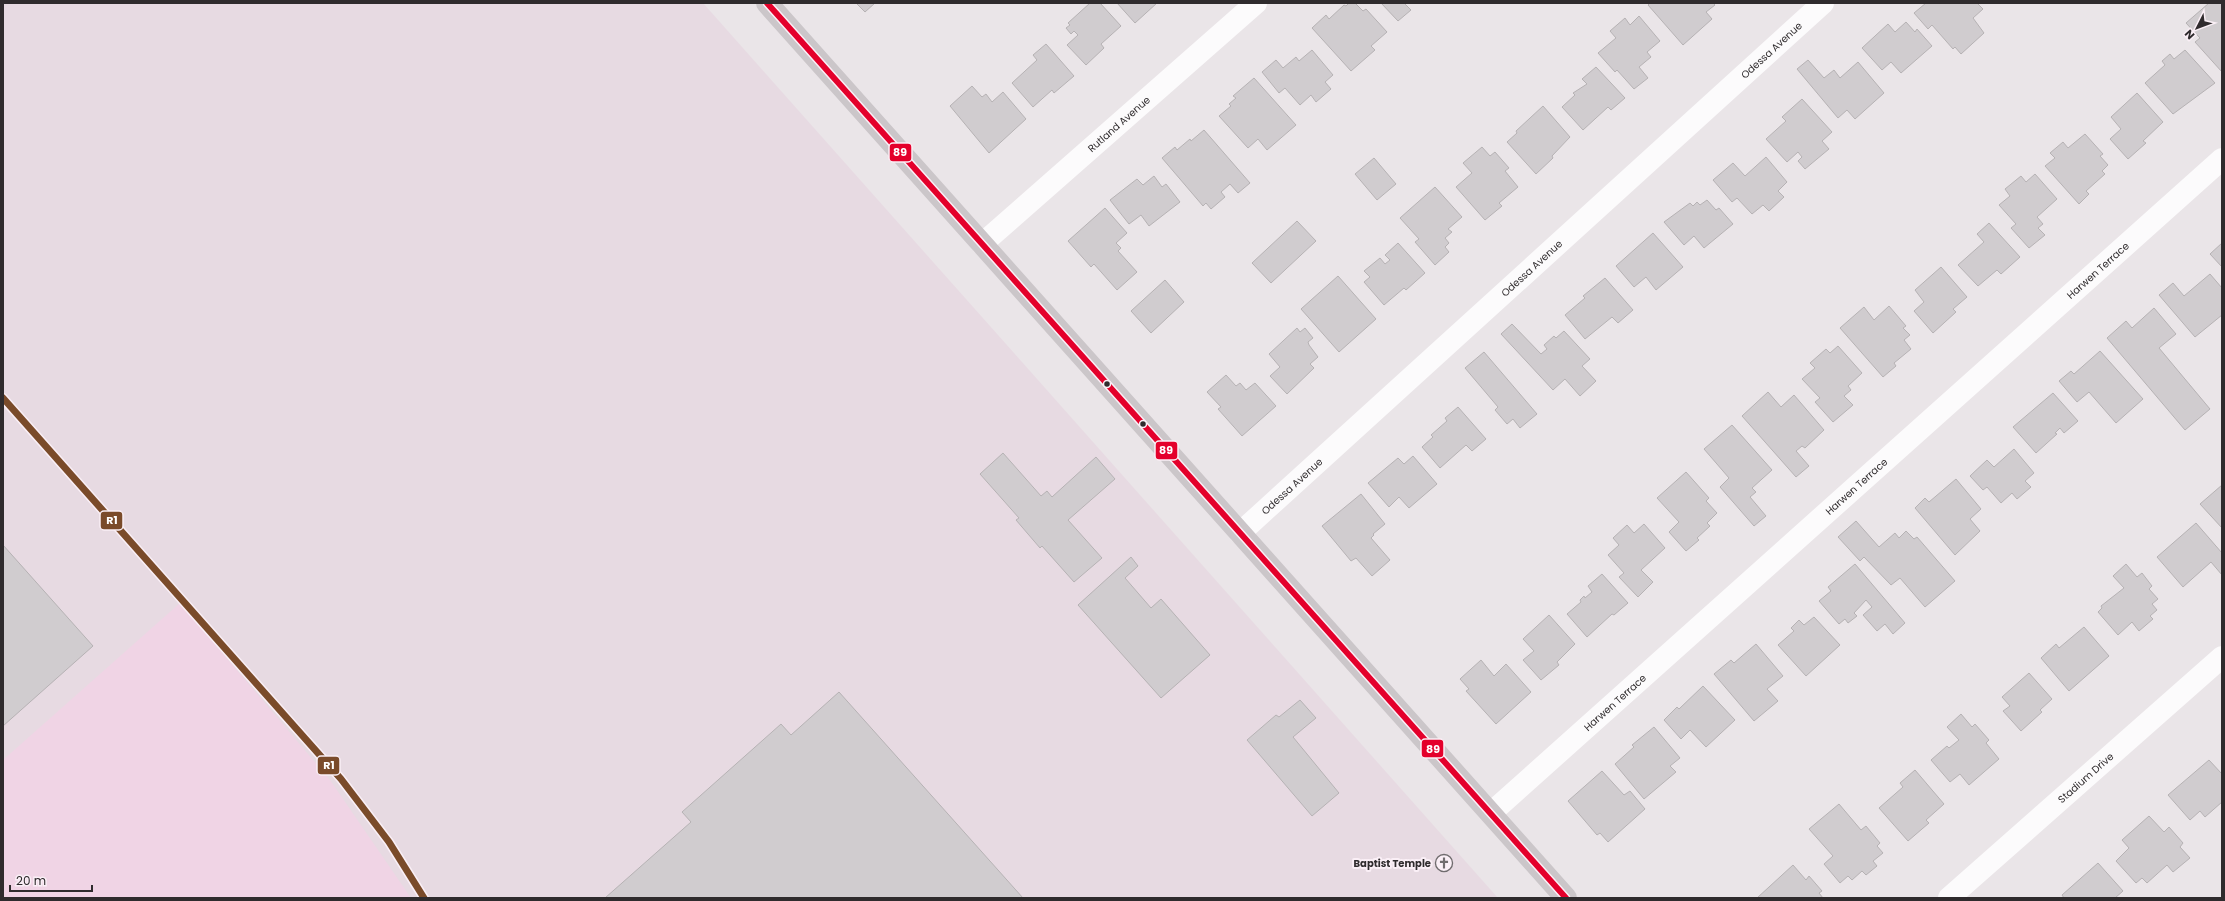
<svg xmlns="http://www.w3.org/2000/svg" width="2225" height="901" viewBox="0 0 2225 901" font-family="Poppins,sans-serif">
<rect width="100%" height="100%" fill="#eae5e8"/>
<!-- built -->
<path fill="#e7dae2" d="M 3,3 L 703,3 L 1498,898 L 3,898 Z"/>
<!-- green -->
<path fill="#f0d4e5" d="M 180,603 L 330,780 L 411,898 L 3,898 L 3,760 Z"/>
<!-- building -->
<g fill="#d0cccf" stroke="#b6b2b4">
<path d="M 856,3 L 875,3 L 865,12 Z"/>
<path d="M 1090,3 L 1100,3 L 1121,26 L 1101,44 L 1104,48 L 1086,65 L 1067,45 L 1078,35 L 1074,31 L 1071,34 L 1066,28 L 1070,25 L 1068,23 Z"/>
<path d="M 1117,3 L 1157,3 L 1135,23 Z"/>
<path d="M 1349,3 L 1355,3 L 1363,11 L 1366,9 L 1387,32 L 1371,46 L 1375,50 L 1351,71 L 1312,28 L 1326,15 L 1329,19 L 1344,5 L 1346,6 Z"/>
<path d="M 1381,3 L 1404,3 L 1411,10 L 1398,21 Z"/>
<path d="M 1650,3 L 1713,3 L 1715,5 L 1706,12 L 1712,19 L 1683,45 L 1648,5 Z"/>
<path d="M 1926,3 L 1977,3 L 1983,9 L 1973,18 L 1984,33 L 1961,54 L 1955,47 L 1953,49 L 1932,25 L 1928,29 L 1914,13 Z"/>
<path d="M 2209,3 L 2222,3 L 2222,72 L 2195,42 L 2200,38 L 2186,23 Z"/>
<path d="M 1639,16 L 1660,41 L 1647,52 L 1651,57 L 1639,67 L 1648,78 L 1634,89 L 1617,70 L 1615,72 L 1598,53 L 1616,38 L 1610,31 L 1625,18 L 1630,25 Z"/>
<path d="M 1906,22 L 1915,32 L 1917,29 L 1932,46 L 1901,73 L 1891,62 L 1882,70 L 1862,48 L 1888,24 L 1895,32 Z"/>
<path d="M 1046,44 L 1074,76 L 1054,93 L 1052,90 L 1033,107 L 1012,83 L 1037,60 L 1033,55 Z"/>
<path d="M 1312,50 L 1333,75 L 1325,82 L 1331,89 L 1316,102 L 1311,95 L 1300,105 L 1285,88 L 1279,93 L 1262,72 L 1276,60 L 1283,68 L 1296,57 L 1299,61 Z"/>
<path d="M 2185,50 L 2215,83 L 2173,114 L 2145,83 L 2165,65 L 2162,61 L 2170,54 L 2174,59 Z"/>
<path d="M 1808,60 L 1824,78 L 1834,70 L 1840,78 L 1858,62 L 1884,93 L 1855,119 L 1847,110 L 1838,118 L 1797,69 Z"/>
<path d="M 1596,67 L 1625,98 L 1611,110 L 1608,107 L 1583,130 L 1562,107 L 1575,95 L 1573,93 L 1587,84 L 1582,79 Z"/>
<path d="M 1254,78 L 1296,125 L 1267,150 L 1258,139 L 1248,148 L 1219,116 L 1231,106 L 1229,104 L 1236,98 L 1233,96 Z"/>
<path d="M 972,86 L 982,97 L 986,94 L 992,102 L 1003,92 L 1026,119 L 989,153 L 950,106 Z"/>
<path d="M 2137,93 L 2163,122 L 2143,141 L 2146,143 L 2128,159 L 2110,139 L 2121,129 L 2111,117 Z"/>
<path d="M 1802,99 L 1832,132 L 1822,141 L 1829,149 L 1805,169 L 1798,161 L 1802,157 L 1798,152 L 1787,162 L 1766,139 L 1786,121 L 1782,117 Z"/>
<path d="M 1543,106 L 1570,137 L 1552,156 L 1553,158 L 1536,174 L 1507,142 L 1517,133 L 1516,131 Z"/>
<path d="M 1204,130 L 1250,183 L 1238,193 L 1230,184 L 1221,192 L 1225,197 L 1211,209 L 1206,203 L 1203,206 L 1162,158 L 1175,147 L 1177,150 L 1190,139 L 1191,141 Z"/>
<path d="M 2085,134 L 2103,154 L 2100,156 L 2108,165 L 2102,171 L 2105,174 L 2086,191 L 2089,194 L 2079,204 L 2045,166 L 2055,158 L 2050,153 L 2063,142 L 2068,148 Z"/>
<path d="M 1482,147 L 1490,156 L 1495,152 L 1509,168 L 1505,171 L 1518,187 L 1499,203 L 1502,206 L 1485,220 L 1456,187 L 1472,173 L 1463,163 Z"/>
<path d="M 1766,157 L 1787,182 L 1778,191 L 1784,197 L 1769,211 L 1763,205 L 1752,214 L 1737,198 L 1732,202 L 1713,180 L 1733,163 L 1745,176 Z"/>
<path d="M 1374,158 L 1396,184 L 1377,200 L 1355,174 Z"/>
<path d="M 2035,174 L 2057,199 L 2037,217 L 2043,224 L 2038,228 L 2045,235 L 2029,248 L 2011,228 L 2016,224 L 1999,205 L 2010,196 L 2005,189 L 2021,176 L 2026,182 Z"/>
<path d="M 1154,176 L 1162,187 L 1166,184 L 1180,202 L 1149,226 L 1141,215 L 1129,224 L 1110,200 L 1137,179 L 1143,185 Z"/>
<path d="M 1435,187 L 1462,217 L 1448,229 L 1452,232 L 1445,238 L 1449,243 L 1445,247 L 1449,252 L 1435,265 L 1415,242 L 1419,239 L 1400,218 Z"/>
<path d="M 1707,200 L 1716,210 L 1719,208 L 1733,224 L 1704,248 L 1694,236 L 1684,245 L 1664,222 L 1690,203 L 1693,206 L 1697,202 L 1700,205 Z"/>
<path d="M 1105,208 L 1127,233 L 1116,243 L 1121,248 L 1118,251 L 1137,272 L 1117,290 L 1094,264 L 1091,267 L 1068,241 Z"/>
<path d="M 1297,221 L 1316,241 L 1271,283 L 1252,263 Z"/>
<path d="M 1989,223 L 2020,257 L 2001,274 L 1997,270 L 1978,286 L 1958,265 L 1984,242 L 1977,234 Z"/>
<path d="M 1653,233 L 1683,267 L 1656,290 L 1646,277 L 1634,287 L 1616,266 Z"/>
<path d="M 1398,243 L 1425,273 L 1406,290 L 1404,288 L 1384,305 L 1364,282 L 1370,277 L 1364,271 L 1380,258 L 1385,264 L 1390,260 L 1385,255 Z"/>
<path d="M 2222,243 L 2222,267 L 2210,254 Z"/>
<path d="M 1941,267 L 1967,297 L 1953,309 L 1956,312 L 1933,333 L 1914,311 L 1924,302 L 1915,290 Z"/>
<path d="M 2210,274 L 2222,288 L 2222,315 L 2195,337 L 2159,295 L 2173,283 L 2184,296 Z"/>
<path d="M 1338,276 L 1376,319 L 1339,352 L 1301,309 Z"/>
<path d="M 1605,278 L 1633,310 L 1618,323 L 1612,317 L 1585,339 L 1565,315 L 1585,298 L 1583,296 Z"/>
<path d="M 1165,280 L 1184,302 L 1151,333 L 1131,311 Z"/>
<path d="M 1889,306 L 1906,326 L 1903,328 L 1910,335 L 1904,340 L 1911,349 L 1894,363 L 1896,366 L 1883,377 L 1840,328 L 1864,307 L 1874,320 Z"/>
<path d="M 2154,308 L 2176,334 L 2159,348 L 2210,409 L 2185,430 L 2107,338 L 2126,321 L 2132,328 Z"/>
<path d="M 1512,324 L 1541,354 L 1547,349 L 1544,345 L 1554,336 L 1556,338 L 1564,331 L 1590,359 L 1582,366 L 1596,381 L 1580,396 L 1565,379 L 1553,390 L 1501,334 Z"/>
<path d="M 1297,328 L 1300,332 L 1305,328 L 1313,338 L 1308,342 L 1309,345 L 1318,357 L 1310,364 L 1314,368 L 1287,394 L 1270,376 L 1280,367 L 1269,354 Z"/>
<path d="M 1838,346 L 1862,373 L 1848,386 L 1851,390 L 1844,396 L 1853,405 L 1833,422 L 1815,402 L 1820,398 L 1802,379 L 1815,368 L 1810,363 L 1826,349 L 1830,353 Z"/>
<path d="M 2100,351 L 2143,399 L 2116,423 L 2089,392 L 2077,402 L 2059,381 L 2071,371 L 2074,374 Z"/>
<path d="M 1484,352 L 1537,414 L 1520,428 L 1513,419 L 1507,424 L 1495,410 L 1498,407 L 1465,368 Z"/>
<path d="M 1226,375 L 1236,386 L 1240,383 L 1246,390 L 1255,383 L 1276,406 L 1242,436 L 1218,409 L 1221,407 L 1207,392 Z"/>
<path d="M 1768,392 L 1781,407 L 1794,395 L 1824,430 L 1805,448 L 1802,446 L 1796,451 L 1809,466 L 1796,477 L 1742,416 Z"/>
<path d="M 2053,393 L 2078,421 L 2064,433 L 2060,428 L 2055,433 L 2057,434 L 2036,453 L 2013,427 Z"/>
<path d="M 1458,407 L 1486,439 L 1472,451 L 1466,445 L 1440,468 L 1422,447 L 1433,437 L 1431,435 L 1447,421 L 1445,418 Z"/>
<path d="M 1732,425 L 1772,470 L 1752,488 L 1756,492 L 1750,497 L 1766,516 L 1754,526 L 1720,487 L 1729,478 L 1704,449 Z"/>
<path d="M 2014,449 L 2034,473 L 2025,481 L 2031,487 L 2017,499 L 2012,493 L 2001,503 L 1987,487 L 1983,490 L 1970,476 L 1987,460 L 1994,467 Z"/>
<path d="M 1003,453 L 1041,496 L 1047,491 L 1052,497 L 1096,457 L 1115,479 L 1068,520 L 1102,558 L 1074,582 L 1042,546 L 1040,548 L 1016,520 L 1019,518 L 980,474 Z"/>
<path d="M 1413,456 L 1437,484 L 1409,508 L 1399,497 L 1389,507 L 1368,483 L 1398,458 L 1404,464 Z"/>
<path d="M 1686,472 L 1709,498 L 1706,501 L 1717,513 L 1707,523 L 1710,526 L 1697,538 L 1699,540 L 1686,551 L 1669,532 L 1679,522 L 1657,498 Z"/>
<path d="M 1956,479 L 1981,509 L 1970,519 L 1980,531 L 1955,555 L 1915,508 L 1925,498 L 1929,502 Z"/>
<path d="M 2222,485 L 2222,528 L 2200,504 Z"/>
<path d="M 1361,494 L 1385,524 L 1373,534 L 1374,535 L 1371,538 L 1390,560 L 1372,576 L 1356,558 L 1351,561 L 1322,526 Z"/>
<path d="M 1856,521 L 1879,547 L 1895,533 L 1899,538 L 1906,531 L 1914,539 L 1917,537 L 1955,581 L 1925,607 L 1900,578 L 1891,585 L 1864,557 L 1860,561 L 1838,537 Z"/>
<path d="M 2196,523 L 2222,553 L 2222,575 L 2211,562 L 2183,587 L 2157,557 Z"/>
<path d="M 1644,524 L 1665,548 L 1641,570 L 1653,582 L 1638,597 L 1619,577 L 1624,573 L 1608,555 L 1619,545 L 1613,538 L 1627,525 L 1634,533 Z"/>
<path d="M 3,545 L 93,646 L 3,726 Z"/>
<path d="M 1131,557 L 1138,566 L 1125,578 L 1151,608 L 1161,599 L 1210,655 L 1161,698 L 1078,605 Z"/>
<path d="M 1855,564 L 1905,623 L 1893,634 L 1885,624 L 1877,631 L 1863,615 L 1872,607 L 1866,600 L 1854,613 L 1857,616 L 1848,623 L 1845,619 L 1839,624 L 1819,601 L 1831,591 L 1828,587 Z"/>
<path d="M 2126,564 L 2137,577 L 2142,573 L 2152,586 L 2149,589 L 2158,599 L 2152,604 L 2157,610 L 2150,616 L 2153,619 L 2139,631 L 2132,622 L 2118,635 L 2098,612 L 2102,608 L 2101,606 L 2124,588 L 2113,576 Z"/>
<path d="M 1602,574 L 1628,603 L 1614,615 L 1612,614 L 1587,637 L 1567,614 L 1581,602 L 1580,600 L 1584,596 L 1585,598 L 1592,592 L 1588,586 Z"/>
<path d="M 1549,615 L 1575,644 L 1557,662 L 1559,665 L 1541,680 L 1523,660 L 1534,651 L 1523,639 Z"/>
<path d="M 1814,617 L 1840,645 L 1806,676 L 1778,645 L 1794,631 L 1791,628 L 1799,620 L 1804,625 Z"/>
<path d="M 2084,627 L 2109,656 L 2069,691 L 2041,658 L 2056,644 L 2059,648 Z"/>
<path d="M 1756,644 L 1783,676 L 1767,689 L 1778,701 L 1754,721 L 1714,674 L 1731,660 L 1734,663 Z"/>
<path d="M 1481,660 L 1494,676 L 1506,664 L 1531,692 L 1496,724 L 1466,691 L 1469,689 L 1460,679 Z"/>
<path d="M 2029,673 L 2052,699 L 2040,710 L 2042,712 L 2021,731 L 2003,711 L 2010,706 L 2002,697 Z"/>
<path d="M 1703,686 L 1735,720 L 1706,747 L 1690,730 L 1681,739 L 1664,720 L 1677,707 L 1679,709 Z"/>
<path d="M 839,692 L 1023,898 L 605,898 L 691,822 L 682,812 L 781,724 L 791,735 Z"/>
<path d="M 1300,700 L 1316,718 L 1293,737 L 1339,793 L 1312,816 L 1247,740 L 1276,715 L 1279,717 Z"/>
<path d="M 1961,714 L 1972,727 L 1975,724 L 1989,740 L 1986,743 L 1999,759 L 1969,785 L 1960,774 L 1950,782 L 1931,760 L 1947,746 L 1949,748 L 1959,740 L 1947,727 Z"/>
<path d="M 1654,727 L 1680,758 L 1670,766 L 1676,772 L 1644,799 L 1615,764 L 1634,747 L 1632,745 Z"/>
<path d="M 2209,760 L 2222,774 L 2222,802 L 2205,817 L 2200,811 L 2190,820 L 2168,795 Z"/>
<path d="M 1915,770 L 1944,804 L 1926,820 L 1929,823 L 1908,841 L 1879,808 L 1903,787 L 1900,783 Z"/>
<path d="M 1602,771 L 1624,795 L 1630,791 L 1645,809 L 1608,842 L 1600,833 L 1597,835 L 1568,801 Z"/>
<path d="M 1839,804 L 1861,830 L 1866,826 L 1880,843 L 1877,846 L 1883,853 L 1873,861 L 1877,866 L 1866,875 L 1862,871 L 1852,880 L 1848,876 L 1840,883 L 1824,864 L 1833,856 L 1809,829 Z"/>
<path d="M 2149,816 L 2164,832 L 2169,827 L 2183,843 L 2180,847 L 2190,858 L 2173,872 L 2167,865 L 2147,883 L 2142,878 L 2136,883 L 2116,861 L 2129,848 L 2122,840 Z"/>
<path d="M 2098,863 L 2123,891 L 2115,898 L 2064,898 L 2062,895 Z"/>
<path d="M 1793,865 L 1806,880 L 1809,876 L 1822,891 L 1819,893 L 1823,898 L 1757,898 Z"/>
</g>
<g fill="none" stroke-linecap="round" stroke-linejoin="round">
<!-- minor -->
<g stroke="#fcfbfc" stroke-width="22">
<path id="s1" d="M 982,244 L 1256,3"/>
<path id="s2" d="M 1240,533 L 1823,3"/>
<path id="s3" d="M 1491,813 L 2222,159"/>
<path id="s4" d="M 1949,898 L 2222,657"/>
</g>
<!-- major -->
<path stroke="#cbc6c9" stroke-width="22" d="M 767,3 L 1566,898"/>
<!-- bus-1 casing -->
<g stroke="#faeff6" stroke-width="9">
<path id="bus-1" d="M 767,3 L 1566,898"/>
</g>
<!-- bus-1 -->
<use href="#bus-1" stroke="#e4002b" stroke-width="6"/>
<!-- rail-1 casing -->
<g stroke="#faeff6" stroke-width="10">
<path id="rail-1" d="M 3,398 L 341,779 L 389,842 L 424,898"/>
</g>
<!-- rail-1 -->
<use href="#rail-1" stroke="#7a4b2a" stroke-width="7"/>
</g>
<!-- icons -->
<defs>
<g id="church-ring" transform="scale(0.9)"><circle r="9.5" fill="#faeff6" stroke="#706c6e" stroke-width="1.5"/><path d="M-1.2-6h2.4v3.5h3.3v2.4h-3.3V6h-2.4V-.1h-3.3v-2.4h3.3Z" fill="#706c6e"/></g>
</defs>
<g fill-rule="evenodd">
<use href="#church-ring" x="1444" y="863"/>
</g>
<!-- markers -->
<g fill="#2f2b2d" stroke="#faeff6" stroke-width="1.5">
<circle cx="1107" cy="384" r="3.5"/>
<circle cx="1143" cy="424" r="3.5"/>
</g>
<g text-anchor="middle" stroke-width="4" stroke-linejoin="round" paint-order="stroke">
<!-- street labels -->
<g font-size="10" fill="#2f2b2d" stroke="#faeff6">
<text dy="4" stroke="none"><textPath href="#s2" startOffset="718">Odessa Avenue</textPath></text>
<text dy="4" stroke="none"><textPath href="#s1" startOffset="182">Rutland Avenue</textPath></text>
<text dy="4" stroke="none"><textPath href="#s2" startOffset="394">Odessa Avenue</textPath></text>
<text dy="4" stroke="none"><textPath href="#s3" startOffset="814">Harwen Terrace</textPath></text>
<text dy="4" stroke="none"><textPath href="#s2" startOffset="70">Odessa Avenue</textPath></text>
<text dy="4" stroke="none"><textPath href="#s3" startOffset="490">Harwen Terrace</textPath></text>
<text dy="4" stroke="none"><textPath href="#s3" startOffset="166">Harwen Terrace</textPath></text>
<text dy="4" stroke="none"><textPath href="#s4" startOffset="182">Stadium Drive</textPath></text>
</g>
<!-- poi labels -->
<g font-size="10" font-weight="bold" fill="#2f2b2d" stroke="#faeff6" text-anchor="end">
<text x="1431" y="867">Baptist Temple</text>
</g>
</g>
<g stroke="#faeff6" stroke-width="1.5">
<rect x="889" y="143" width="23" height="19" rx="4" fill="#e4002b"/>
<rect x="1155" y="441" width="23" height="19" rx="4" fill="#e4002b"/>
<rect x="100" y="511" width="23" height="19" rx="4" fill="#7a4b2a"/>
<rect x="1421" y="739" width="23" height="19" rx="4" fill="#e4002b"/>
<rect x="317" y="756" width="23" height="19" rx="4" fill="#7a4b2a"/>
</g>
<g font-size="11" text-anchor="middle" font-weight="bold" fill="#fff">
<text x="900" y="156">89</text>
<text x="1166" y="454">89</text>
<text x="112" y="524">R1</text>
<text x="1433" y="753">89</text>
<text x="329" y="769">R1</text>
</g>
<!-- border -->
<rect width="2225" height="901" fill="none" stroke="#2f2b2d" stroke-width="8"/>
<!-- north arrow -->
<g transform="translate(2197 28) rotate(228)" stroke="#faeff6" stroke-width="3" paint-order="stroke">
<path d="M0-3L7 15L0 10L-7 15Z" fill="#2f2b2d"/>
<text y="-6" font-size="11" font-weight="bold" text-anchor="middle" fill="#2f2b2d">N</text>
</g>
<!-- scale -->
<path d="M10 885v6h82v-6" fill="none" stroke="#2f2b2d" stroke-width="2"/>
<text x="16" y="885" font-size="12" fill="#2f2b2d" stroke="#faeff6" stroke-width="3" paint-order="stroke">20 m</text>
</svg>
